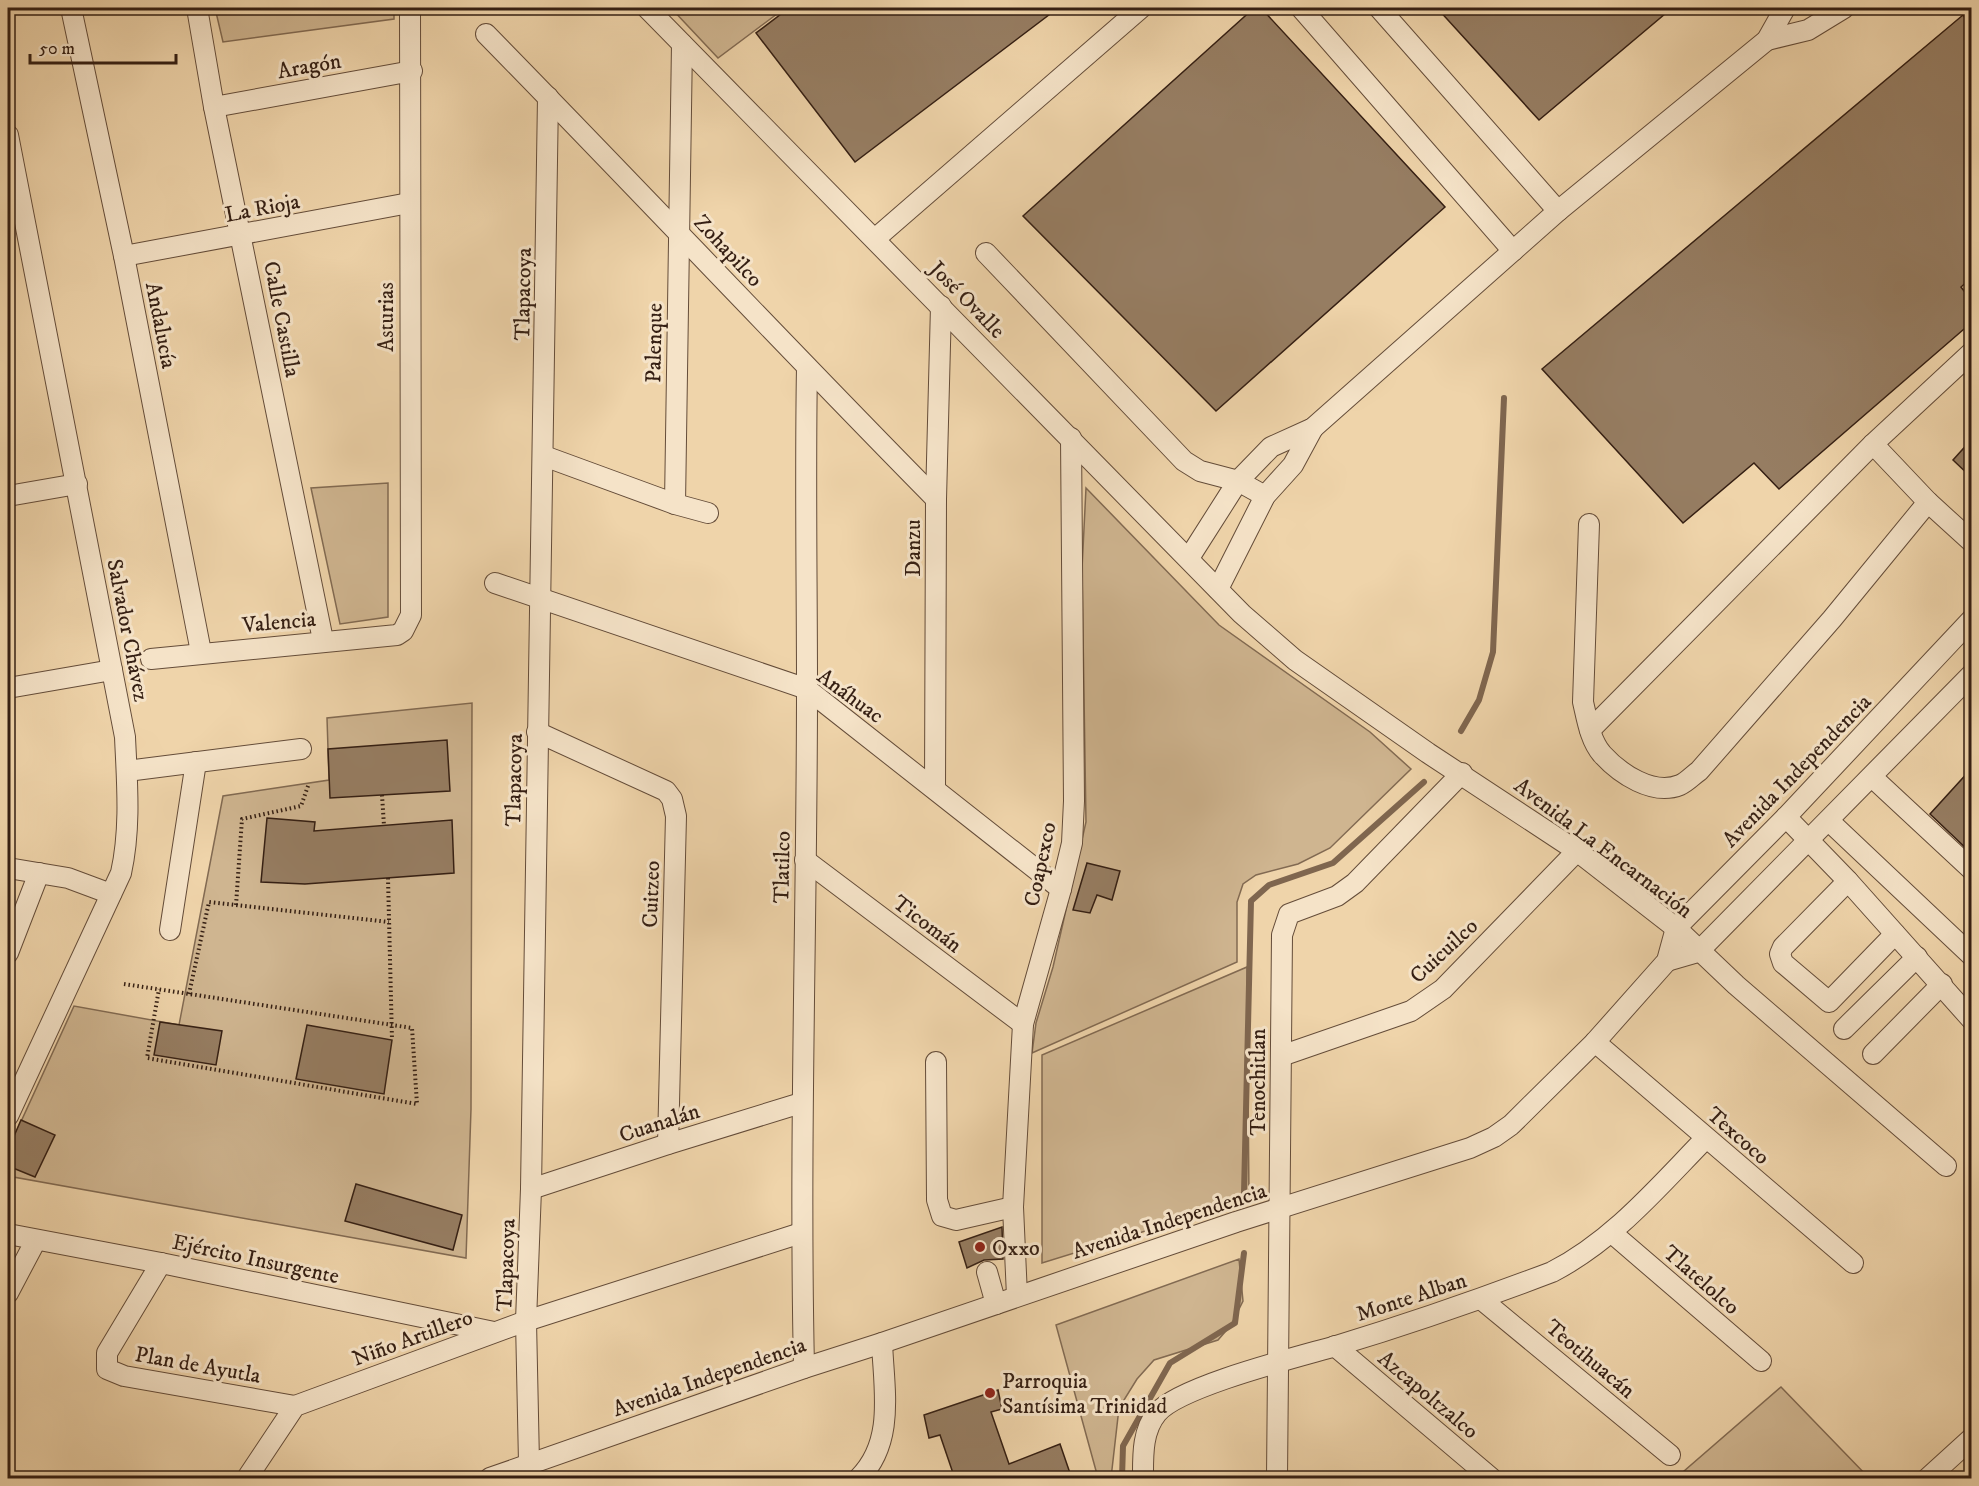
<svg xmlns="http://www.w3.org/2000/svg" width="1979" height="1486" viewBox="0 0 1979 1486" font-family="'IM FELL DW Pica',serif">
<rect width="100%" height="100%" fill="#efd4aa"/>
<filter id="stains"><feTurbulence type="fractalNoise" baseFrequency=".00333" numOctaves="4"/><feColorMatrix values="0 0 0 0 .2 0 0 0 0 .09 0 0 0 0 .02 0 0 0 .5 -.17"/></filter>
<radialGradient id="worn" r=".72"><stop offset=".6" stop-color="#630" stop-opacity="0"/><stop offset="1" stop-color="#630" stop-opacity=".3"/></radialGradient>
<!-- green -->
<g fill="#cfb590" stroke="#826a52" stroke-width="1.5">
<path d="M 215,8 L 394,8 L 394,19 L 223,42 Z"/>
<path d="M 671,8 L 785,8 L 718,58 Z"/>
<path d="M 388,483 L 388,617 L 340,624 L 311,488 Z"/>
<path d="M 1086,488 L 1219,625 L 1370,732 L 1411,769 L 1330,848 L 1298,864 L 1256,875 L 1243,884 L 1237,902 L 1237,962 L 1032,1053 L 1036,1023 L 1053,967 L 1086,822 L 1082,569 Z"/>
<path d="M 472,703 L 471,1109 L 466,1258 L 8,1176 L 8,1150 L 74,1006 L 179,1025 L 223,796 L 329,780 L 327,718 Z"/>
<path d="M 1247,967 L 1249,1199 L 1042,1263 L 1042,1055 Z"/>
<path d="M 1239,1259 L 1243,1301 L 1231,1325 L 1218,1340 L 1154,1360 L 1137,1379 L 1119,1408 L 1111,1478 L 1098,1478 L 1056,1325 Z"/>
<path d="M 1781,1387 L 1869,1478 L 1676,1478 Z"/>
</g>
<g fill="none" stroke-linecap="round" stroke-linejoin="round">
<!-- stream -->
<g stroke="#7f664f" stroke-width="6">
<path d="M 1461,731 L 1479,700 L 1493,652 L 1504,398"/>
<path d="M 1244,1193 L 1251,901 L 1269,885 L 1333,863 L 1424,782"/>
<path d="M 1122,1478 L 1123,1446 L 1170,1363 L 1235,1323 L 1244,1253"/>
</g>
</g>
<!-- building -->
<g fill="#967d62" stroke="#351f13" stroke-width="1.5">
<path d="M 789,8 L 1058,8 L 855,162 L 756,33 Z"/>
<path d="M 1254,8 L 1261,8 L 1445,207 L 1216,411 L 1023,216 Z"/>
<path d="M 1437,8 L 1672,8 L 1539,120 Z"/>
<path d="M 1963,15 L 1971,26 L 1971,278 L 1961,287 L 1971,300 L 1971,323 L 1779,489 L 1754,463 L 1683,523 L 1542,369 Z"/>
<path d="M 1971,440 L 1971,477 L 1953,460 Z"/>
<path d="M 447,740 L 450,791 L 330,798 L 328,749 Z"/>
<path d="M 1971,769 L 1971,853 L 1930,814 Z"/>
<path d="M 267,818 L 315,822 L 314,831 L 452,820 L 454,873 L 305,884 L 261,882 Z"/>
<path d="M 1087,863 L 1120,871 L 1112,900 L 1097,895 L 1090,913 L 1073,910 Z"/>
<path d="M 160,1022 L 222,1031 L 216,1065 L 154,1055 Z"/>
<path d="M 307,1025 L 392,1040 L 384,1094 L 296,1079 Z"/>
<path d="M 21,1120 L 55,1135 L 35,1177 L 8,1166 L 8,1150 Z"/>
<path d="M 356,1184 L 462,1215 L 453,1250 L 345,1221 Z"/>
<path d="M 1002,1227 L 1003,1259 L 984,1260 L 967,1268 L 959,1242 Z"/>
<path d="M 998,1390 L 1002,1409 L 991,1412 L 1009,1464 L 1060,1444 L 1072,1479 L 955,1479 L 940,1435 L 929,1438 L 924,1415 Z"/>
</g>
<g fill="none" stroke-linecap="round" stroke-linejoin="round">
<!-- minor casing -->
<g stroke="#644c39" stroke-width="22">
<g id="minor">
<path d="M 71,8 L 124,256 L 201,652"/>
<path d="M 197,8 L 214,107 L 323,640"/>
<path d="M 647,8 L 1242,614 L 1295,660 L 1428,753 L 1577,851 L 1676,928 L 1736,985 L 1946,1166"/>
<path d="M 1301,8 L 1513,251"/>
<path d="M 1379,8 L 1558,211"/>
<path d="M 486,34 C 637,188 784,345 936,499"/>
<path d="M 1767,40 L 1808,30 L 1844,8"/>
<path d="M 214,107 L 412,71"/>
<path d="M 8,135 L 125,737 C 127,782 131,828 121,873 L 8,1116"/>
<path d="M 876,238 L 1141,8"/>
<path d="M 986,253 L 1184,461 L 1200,471 L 1238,481 L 1265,496"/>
<path d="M 124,256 L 409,203"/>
<path d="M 1873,444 L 1928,502 L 1972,542"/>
<path d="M 544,456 L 675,504 L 708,513"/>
<path d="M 8,496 L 77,484"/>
<path d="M 675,504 L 682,44"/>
<path d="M 1589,524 L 1583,702 C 1587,719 1590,740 1602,754 C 1620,774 1653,796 1680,785 C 1687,782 1693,775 1699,771 L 1832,619 L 1928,502"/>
<path d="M 1189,558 L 1238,481 L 1271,447 L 1313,428 L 1558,211 L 1767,40 L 1785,8"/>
<path d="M 495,583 L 807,689 L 1061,889"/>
<path d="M 1218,589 L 1265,496 L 1293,465 L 1313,428"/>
<path d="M 151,659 L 397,635 L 403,631 L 411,615 L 410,8"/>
<path d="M 8,688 L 112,670"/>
<path d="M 1590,730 L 1873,444 L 1972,352"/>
<path d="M 537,732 L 666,791 L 672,799 L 676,816 L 668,1144"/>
<path d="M 127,771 L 301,749"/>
<path d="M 1872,777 L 1972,870"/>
<path d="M 935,789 L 936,499 L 941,306"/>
<path d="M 1786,817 L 1848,881 L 1972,1020"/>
<path d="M 1829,821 L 1972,956"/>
<path d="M 805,860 L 1023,1024"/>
<path d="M 8,868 L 68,878 L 111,894"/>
<path d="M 1848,881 L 1783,947 L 1780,954 L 1783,963 L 1829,1002 L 1895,934"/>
<path d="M 170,930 L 196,762"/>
<path d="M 8,953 L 39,873"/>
<path d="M 1667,961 L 1698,952 L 1972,674"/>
<path d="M 1844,1029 L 1917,957"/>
<path d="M 1595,1042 L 1853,1263"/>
<path d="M 1873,1054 L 1942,984"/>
<path d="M 1281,1056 L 1411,1011 L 1443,989 L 1577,851"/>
<path d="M 936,1062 L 937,1200 L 942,1216 L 956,1220 L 1013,1207"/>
<path d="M 531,1189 L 668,1144 L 801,1103"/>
<path d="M 1612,1233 L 1761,1361"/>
<path d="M 8,1234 L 161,1263 L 494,1332"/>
<path d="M 161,1263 L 107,1353 L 107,1369 L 124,1376 L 295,1406"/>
<path d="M 987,1272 L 996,1304"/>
<path d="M 8,1293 L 36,1240"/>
<path d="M 1017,1296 L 1013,1207 L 1023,1024 L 1061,889 L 1072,843 L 1074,801 L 1071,438"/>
<path d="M 1481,1299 L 1670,1455"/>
<path d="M 1335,1346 L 1491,1478"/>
<path d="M 804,1368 C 799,1141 807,916 807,689 C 807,582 805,475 807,368"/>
<path d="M 529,1463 L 526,1321 L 531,1189 L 548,97"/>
<path d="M 247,1478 L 295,1406 L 526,1321 L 801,1233"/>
<path d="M 490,1478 L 804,1368 L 882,1343 L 1236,1222 L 1470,1148 L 1494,1137 L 1511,1125 L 1595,1042 L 1667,961 L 1676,928 L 1786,817 L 1972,619"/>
<path d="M 859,1478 C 895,1442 884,1390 882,1343"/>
<path d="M 1143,1478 C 1143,1456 1142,1431 1157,1413 C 1180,1386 1298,1357 1336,1346 C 1409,1324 1481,1299 1552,1272 C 1614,1240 1658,1187 1706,1138"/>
<path d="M 1277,1478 L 1282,935 L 1289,914 L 1337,896 L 1355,883 L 1462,773"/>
<path d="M 1928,1478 L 1972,1438"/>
</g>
</g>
<!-- path -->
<g stroke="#351f13" stroke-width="4" stroke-dasharray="1.5 3" stroke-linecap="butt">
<path d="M 382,795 L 384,826"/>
<path d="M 388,878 L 392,1040"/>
<path d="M 236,905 L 242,819 L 301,806 L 309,783"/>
<path d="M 124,984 L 412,1028 L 417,1104 L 147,1058 L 159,989"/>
<path d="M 189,994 L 209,902 L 389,922"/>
</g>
<!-- minor -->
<use href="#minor" stroke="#f5e3c8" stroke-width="20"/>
</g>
<!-- markers -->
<g fill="#8f2418" stroke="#f5e3c8" stroke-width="2">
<circle cx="980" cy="1247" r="6"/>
<circle cx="990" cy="1393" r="6"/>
</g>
<g text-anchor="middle" stroke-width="6" stroke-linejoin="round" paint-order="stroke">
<!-- street labels -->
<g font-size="22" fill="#351f13" stroke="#f5e3c8">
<text transform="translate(309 65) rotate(-10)" y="8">Aragón</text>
<text transform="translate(262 207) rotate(-11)" y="8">La Rioja</text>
<text transform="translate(729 250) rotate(47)" y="8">Zohapilco</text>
<text transform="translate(522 294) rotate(-89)" y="8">Tlapacoya</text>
<text transform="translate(968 299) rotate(46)" y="8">José Ovalle</text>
<text transform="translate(385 317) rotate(-90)" y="8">Asturias</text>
<text transform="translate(283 319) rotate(79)" y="8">Calle Castilla</text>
<text transform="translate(162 325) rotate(79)" y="8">Andalucía</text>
<text transform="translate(653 343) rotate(-89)" y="8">Palenque</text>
<text transform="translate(912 548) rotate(-90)" y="8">Danzu</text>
<text transform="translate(279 621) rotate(-5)" y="8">Valencia</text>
<text transform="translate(129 630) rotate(79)" y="8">Salvador Chávez</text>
<text transform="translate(851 695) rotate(36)" y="8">Anáhuac</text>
<text transform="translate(1796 770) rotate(-46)" y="8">Avenida Independencia</text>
<text transform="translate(513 780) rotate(-89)" y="8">Tlapacoya</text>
<text transform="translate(1604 847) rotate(37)" y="8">Avenida La Encarnación</text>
<text transform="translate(1039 864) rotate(-78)" y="8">Coapexco</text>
<text transform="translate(781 867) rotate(-89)" y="8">Tlatilco</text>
<text transform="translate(650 894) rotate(-88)" y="8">Cuitzeo</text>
<text transform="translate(928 923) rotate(37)" y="8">Ticomán</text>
<text transform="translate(1443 950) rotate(-43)" y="8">Cuicuilco</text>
<text transform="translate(1257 1082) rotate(-90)" y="8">Tenochitlan</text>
<text transform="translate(659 1122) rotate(-18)" y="8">Cuanalán</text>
<text transform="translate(1739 1135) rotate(41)" y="8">Texcoco</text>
<text transform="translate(1169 1220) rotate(-18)" y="8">Avenida Independencia</text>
<text transform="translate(256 1258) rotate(12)" y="8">Ejército Insurgente</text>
<text transform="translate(505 1265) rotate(-88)" y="8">Tlapacoya</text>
<text transform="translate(1702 1279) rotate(41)" y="8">Tlatelolco</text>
<text transform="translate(1411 1296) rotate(-18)" y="8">Monte Alban</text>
<text transform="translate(412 1337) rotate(-20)" y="8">Niño Artillero</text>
<text transform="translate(1591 1358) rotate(40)" y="8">Teotihuacán</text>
<text transform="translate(198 1364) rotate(10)" y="8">Plan de Ayutla</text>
<text transform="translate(709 1376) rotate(-19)" y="8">Avenida Independencia</text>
<text transform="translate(1429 1394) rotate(40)" y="8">Azcapoltzalco</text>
</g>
<!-- poi labels -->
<g font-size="22" fill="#351f13" stroke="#f5e3c8" text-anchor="start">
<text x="992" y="1255">Oxxo</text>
<text x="1002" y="1388">Parroquia<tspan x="1002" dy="25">Santísima Trinidad</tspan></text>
</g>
</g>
<!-- margin -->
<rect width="1979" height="1486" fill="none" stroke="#efd4aa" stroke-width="30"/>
<rect x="9" y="9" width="1961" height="1468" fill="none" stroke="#351f13" stroke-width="3"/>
<rect x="15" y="15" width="1949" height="1456" fill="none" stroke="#351f13" stroke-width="1.5"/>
<!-- scale -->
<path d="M30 54v9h146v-9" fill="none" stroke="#351f13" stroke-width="3"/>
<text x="39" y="54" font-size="18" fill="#351f13" stroke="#f5e3c8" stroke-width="4.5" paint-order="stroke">50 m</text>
<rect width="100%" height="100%" filter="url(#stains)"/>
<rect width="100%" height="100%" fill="url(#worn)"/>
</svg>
